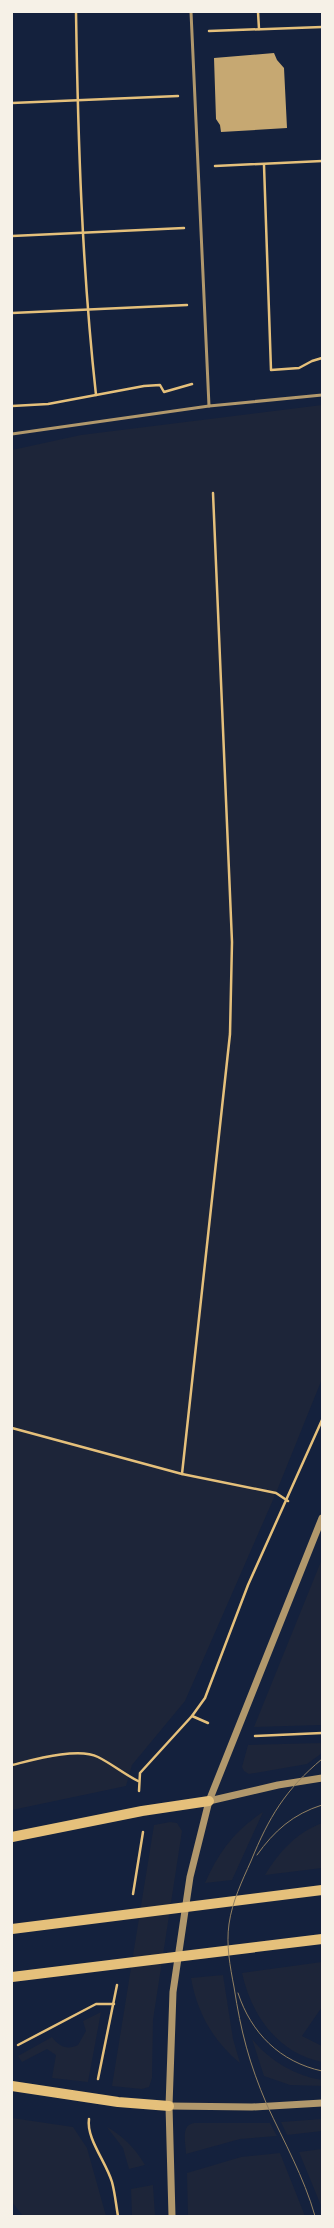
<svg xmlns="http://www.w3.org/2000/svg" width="334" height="2228" viewBox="0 0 334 2228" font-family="'Libre Baskerville',serif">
<rect width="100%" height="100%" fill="#14213d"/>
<!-- green -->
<g fill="#1d2539">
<path d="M 322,405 L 322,1379 L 276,1493 L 185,1701 L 132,1765 L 126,1786 L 12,1810 L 12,450 L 81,435 Z"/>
<path d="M 322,1559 L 322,1725 L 254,1727 Z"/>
<path d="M 322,1743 L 322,1753 L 307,1764 L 249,1774 L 244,1771 L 242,1767 L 248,1745 Z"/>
<path d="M 263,1812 L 232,1880 L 205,1883 C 218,1853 235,1830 263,1812 Z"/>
<path d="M 170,1822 L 177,1823 L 182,1831 L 153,2020 L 152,2078 L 149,2087 L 142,2089 L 112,2086 L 154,1825 Z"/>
<path d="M 322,1823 L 322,1868 L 265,1875 C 279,1852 296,1833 322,1823 Z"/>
<path d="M 322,1962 L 322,2007 L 302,2036 L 322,2046 L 322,2062 C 277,2053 251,2014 242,1973 Z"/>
<path d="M 223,1975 L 233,2039 L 240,2063 C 213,2041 197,2012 191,1978 Z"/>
<path d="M 101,2012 L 88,2082 L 52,2078 L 56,2055 L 47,2049 L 22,2062 L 18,2056 L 52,2037 C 59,2047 68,2050 78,2045 L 86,2031 L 83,2021 Z"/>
<path d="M 252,2039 C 270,2061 294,2075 322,2080 L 322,2086 L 290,2085 L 264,2076 Z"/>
<path d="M 12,2118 L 73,2127 L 87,2148 L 106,2216 L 23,2216 L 12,2202 Z"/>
<path d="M 322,2119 L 322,2131 L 287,2135 L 281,2122 Z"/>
<path d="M 194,2123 L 270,2123 L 277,2136 L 240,2139 L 186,2154 C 186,2144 180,2125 194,2123 Z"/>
<path d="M 107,2127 C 124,2137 135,2148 145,2165 L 129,2169 L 123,2148 Z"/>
<path d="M 322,2149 L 322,2208 L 299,2152 Z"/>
<path d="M 280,2153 L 305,2216 L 188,2216 L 187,2173 L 241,2157 Z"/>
<path d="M 153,2185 L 155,2216 L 132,2216 L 131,2189 Z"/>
</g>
<!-- building -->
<path fill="#c6a872" d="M 274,53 L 277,60 L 284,68 L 287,128 L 221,132 L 220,125 L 216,119 L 214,58 Z"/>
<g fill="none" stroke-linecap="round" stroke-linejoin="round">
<!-- path -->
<g stroke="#e5c07b" stroke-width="2.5">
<path d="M 76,12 C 78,140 82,268 96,395 L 144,386 L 160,385 L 164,392 L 192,384"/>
<path d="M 258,12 L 259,29"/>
<path d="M 209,31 L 322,27"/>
<path d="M 12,103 L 178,96"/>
<path d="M 264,165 L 271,370 L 299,368 L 312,361 L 322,358"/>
<path d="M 215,166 L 322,161"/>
<path d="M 12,236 L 184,228"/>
<path d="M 12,313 L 187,305"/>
<path d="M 12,406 L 48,404 L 96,395"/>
<path d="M 12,1428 L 182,1474 L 276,1493 L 288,1501"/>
<path d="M 182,1474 L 230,1034 L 232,942 L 213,493"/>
<path d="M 192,1716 L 208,1723"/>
<path d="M 255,1736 L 322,1733"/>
<path d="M 12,1765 C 33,1760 78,1747 98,1757 C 112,1764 124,1774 138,1781"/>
<path d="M 139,1791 L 140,1773 L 192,1716 L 205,1698 L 248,1585 L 322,1420"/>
<path d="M 133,1894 L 143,1832"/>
<path d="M 18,2045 L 96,2004 L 114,2004"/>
<path d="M 98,2079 L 117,1985"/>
<path d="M 89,2119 C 86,2138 106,2162 112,2182 C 115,2193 116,2205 118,2216"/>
</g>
<!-- service -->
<g stroke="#b1986c" stroke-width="3">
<path d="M 191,12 L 209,406 L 322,395"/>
<path d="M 12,434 L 209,406"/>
</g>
<!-- tertiary -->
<g stroke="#b1986c" stroke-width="7">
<path d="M 209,1801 L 278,1785 L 322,1778"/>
<path d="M 169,2106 L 252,2107 L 322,2103"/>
<path d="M 172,2216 L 169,2106 L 173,1992 L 190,1877 L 209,1801 L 322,1518"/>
</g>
<!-- primary -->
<g stroke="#e5c07b" stroke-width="10">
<path d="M 12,1837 L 142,1811 L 209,1801"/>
<path d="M 12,1929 L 322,1890"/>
<path d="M 12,1977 L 322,1939"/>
<path d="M 12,2086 L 118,2102 L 169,2106"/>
</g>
<!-- tram -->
<g stroke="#918062" stroke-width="1">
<path d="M 257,1855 C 274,1831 293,1814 322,1805"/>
<path d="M 238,1993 C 251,2033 280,2062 322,2071"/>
<path d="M 315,2216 C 304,2177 284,2142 267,2105 C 249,2063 241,2032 234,1987 C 230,1966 226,1945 229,1924 C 232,1902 242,1881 251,1861 C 269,1817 285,1790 322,1759"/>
</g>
</g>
<!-- border -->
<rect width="334" height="2228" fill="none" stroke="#f6f1e7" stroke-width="26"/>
</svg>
